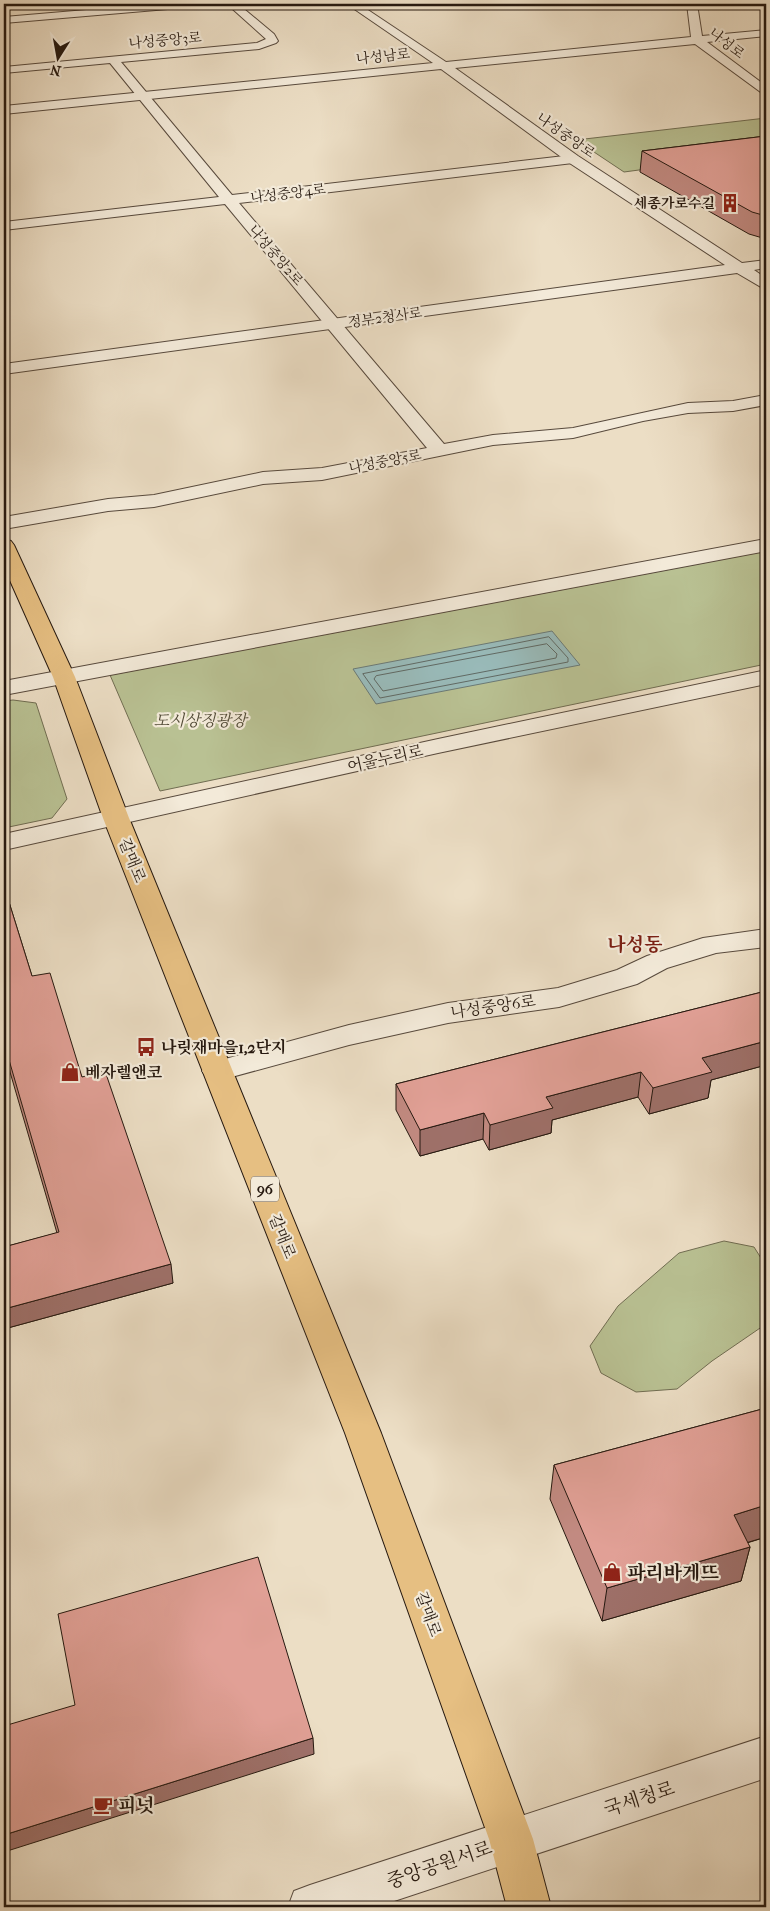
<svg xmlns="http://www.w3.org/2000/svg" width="770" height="1911" viewBox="0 0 770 1911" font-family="'IM FELL French Canon','Noto Serif KR',serif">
<rect width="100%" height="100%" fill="#ecdec5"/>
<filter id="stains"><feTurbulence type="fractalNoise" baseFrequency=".004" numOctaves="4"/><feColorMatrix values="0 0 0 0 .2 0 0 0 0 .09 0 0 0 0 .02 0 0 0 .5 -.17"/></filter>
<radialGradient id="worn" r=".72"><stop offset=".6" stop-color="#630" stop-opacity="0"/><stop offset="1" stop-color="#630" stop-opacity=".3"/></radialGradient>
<!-- green -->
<g fill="#b9c193" stroke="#706d52">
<path d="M 766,118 L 766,153 L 624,172 L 576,140 Z"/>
<path d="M 766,551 L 766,664 L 160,791 L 110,675 Z"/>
<path d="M 13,700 L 36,703 L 67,799 L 52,818 L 4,828 L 4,701 Z"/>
<path d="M 724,1241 L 754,1247 L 766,1266 L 766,1324 L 712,1361 L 677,1389 L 636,1392 L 601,1373 L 590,1346 L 618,1306 L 679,1253 Z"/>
</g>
<!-- water -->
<path fill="#99bbba" stroke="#6b7a76" d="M 552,631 L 580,665 L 376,704 L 353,669 Z"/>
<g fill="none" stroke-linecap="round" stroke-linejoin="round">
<!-- shore -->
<g stroke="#606a65" stroke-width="1">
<path d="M 549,637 L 568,658 L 568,662 L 380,698 L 363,674 Z"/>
<path d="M 547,644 L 557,654 L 556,658 L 383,691 L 374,679 L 376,676 Z"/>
</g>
<!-- minor casing -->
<g stroke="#584a3d" stroke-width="2">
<g id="minor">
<path d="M 157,4 L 196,4 L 191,7 L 4,23 L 4,17 Z"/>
<path d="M 227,4 L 238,4 L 274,34 L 278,41 L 276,43 L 259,49 L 121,62 L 232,195 L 573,155 L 580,159 L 573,163 L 239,203 L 444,444 L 493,435 L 573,428 L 688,403 L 733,401 L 766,395 L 766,405 L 733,411 L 688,413 L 643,421 L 573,438 L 493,445 L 322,480 L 263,484 L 154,507 L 108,511 L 4,529 L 4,517 L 108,499 L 154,495 L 263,472 L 322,468 L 427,448 L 225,204 L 4,230 L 4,222 L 219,197 L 110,63 L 4,73 L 4,67 L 257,43 L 266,39 Z"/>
<path d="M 766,929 L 766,947 L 716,953 L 667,968 L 637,984 L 559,1007 L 448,1023 L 349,1045 L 217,1081 L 207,1078 L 202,1071 L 207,1064 L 349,1025 L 448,1003 L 558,988 L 617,970 L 647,956 L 703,938 Z"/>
</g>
</g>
<!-- tertiary casing -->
<g stroke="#584a3d" stroke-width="2">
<g id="tertiary">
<path d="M 347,4 L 359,4 L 446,62 L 691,37 L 687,4 L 697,4 L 702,36 L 766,30 L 766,36 L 707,42 L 766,86 L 766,96 L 695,44 L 455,68 L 578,156 L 742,263 L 766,260 L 766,268 L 754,270 L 766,278 L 766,290 L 737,273 L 4,374 L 4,364 L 725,265 L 568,162 L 441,69 L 4,114 L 4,106 L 433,63 Z"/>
<path d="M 766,539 L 766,551 L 4,695 L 4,681 Z"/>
<path d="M 766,670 L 766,684 L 438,753 L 4,850 L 4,834 L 438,739 Z"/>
<path d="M 766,1736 L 766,1778 L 376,1907 L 288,1907 L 294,1891 L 310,1885 Z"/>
</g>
</g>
<!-- primary casing -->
<g stroke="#261910" stroke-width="2">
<path id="primary" d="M 4,539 L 11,541 L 14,545 L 75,677 L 129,818 L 381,1433 L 533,1839 L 551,1907 L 507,1907 L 489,1839 L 345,1433 L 103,818 L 53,677 L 4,567 Z"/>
</g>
<!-- minor -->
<use href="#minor" fill="#f3ead9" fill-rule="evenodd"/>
<!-- tertiary -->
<use href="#tertiary" fill="#f3ead9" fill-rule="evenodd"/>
<!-- primary -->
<use href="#primary" fill="#e6bf82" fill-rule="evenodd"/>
</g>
<!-- wall -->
<g fill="#c28a81" stroke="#261910">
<path d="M 766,136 L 766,239 L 749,234 L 640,172 L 642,151 Z"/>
<path d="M 4,886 L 32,976 L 82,1077 L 173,1283 L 4,1329 L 4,1247 L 57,1233 L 10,1072 L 4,1073 Z"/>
<path d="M 766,991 L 766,1065 L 711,1080 L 708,1098 L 649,1114 L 638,1097 L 552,1120 L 551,1133 L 489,1150 L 483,1139 L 420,1156 L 396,1110 L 396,1084 Z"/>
<path d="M 766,1408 L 766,1537 L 747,1543 L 750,1547 L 741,1581 L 602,1621 L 550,1499 L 554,1465 Z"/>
</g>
<!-- shaded-wall -->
<g fill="#9e7069" stroke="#261910">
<path d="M 766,1041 L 766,1065 L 711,1080 L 708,1098 L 649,1114 L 653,1088 L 702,1058 Z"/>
<path d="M 4,1053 L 7,1053 L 10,1072 L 4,1073 Z"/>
<path d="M 641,1072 L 638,1097 L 552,1120 L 551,1133 L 489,1150 L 490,1125 L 546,1097 Z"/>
<path d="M 484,1113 L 483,1139 L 420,1156 L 420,1130 Z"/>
<path d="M 171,1264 L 173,1283 L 4,1329 L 4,1309 Z"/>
<path d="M 766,1505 L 766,1537 L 725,1549 L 734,1515 Z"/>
<path d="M 750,1547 L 741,1581 L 602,1621 L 607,1588 Z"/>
<path d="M 313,1738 L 314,1754 L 4,1852 L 4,1835 Z"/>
</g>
<!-- building -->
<g fill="#e1a096" stroke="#261910">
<path d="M 766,136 L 766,216 L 752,212 L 642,151 Z"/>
<path d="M 4,886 L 32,976 L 50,973 L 82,1077 L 105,1071 L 171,1264 L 4,1309 L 4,1247 L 59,1232 L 7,1053 L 4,1053 Z"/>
<path d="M 766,991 L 766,1041 L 702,1058 L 712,1072 L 653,1088 L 641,1072 L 546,1097 L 553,1108 L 490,1125 L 484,1113 L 420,1130 L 396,1084 Z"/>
<path d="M 766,1408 L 766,1505 L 734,1515 L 750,1547 L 607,1588 L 554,1465 Z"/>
<path d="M 258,1557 L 313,1738 L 4,1835 L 4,1726 L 75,1705 L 58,1614 Z"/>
</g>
<!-- icons -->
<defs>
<g id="building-bare" transform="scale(1.5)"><path d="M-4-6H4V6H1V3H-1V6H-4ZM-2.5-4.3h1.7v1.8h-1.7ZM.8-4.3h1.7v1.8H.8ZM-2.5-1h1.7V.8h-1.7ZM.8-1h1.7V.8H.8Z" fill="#8f2418" stroke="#f3ead9" stroke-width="2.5" paint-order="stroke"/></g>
<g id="bus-bare" transform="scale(1.5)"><path d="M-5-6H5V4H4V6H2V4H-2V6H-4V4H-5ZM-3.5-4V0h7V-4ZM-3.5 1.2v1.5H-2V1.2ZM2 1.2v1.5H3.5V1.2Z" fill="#8f2418" stroke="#f3ead9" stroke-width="2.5" paint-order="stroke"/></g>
<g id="shop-bare" transform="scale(1.5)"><path d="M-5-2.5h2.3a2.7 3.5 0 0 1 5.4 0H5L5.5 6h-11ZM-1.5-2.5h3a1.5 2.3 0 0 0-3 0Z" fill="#8f2418" stroke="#f3ead9" stroke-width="2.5" paint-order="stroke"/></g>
<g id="cafe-bare" transform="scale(1.5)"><path d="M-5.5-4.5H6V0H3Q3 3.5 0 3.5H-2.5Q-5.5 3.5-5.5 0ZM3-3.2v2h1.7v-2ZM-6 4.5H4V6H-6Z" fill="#8f2418" stroke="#f3ead9" stroke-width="2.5" paint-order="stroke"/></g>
</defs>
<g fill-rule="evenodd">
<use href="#building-bare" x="730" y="203"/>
<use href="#bus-bare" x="146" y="1047"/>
<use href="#shop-bare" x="70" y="1072"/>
<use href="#shop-bare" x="612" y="1572"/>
<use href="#cafe-bare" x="103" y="1805"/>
</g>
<g text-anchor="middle" stroke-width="4.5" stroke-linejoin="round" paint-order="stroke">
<!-- far-street labels -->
<g font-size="14" fill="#261910" stroke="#f3ead9">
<text transform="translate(165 40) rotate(-5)" y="5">나성중앙3로</text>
<text transform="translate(727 43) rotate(38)" y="5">나성로</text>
<text transform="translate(383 56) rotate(-6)" y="5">나성남로</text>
<text transform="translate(566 135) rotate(35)" y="5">나성중앙로</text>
<text transform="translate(288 193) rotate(-7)" y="5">나성중앙4로</text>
<text transform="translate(276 255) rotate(49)" y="5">나성중앙2로</text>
<text transform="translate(385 317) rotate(-8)" y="5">정부2청사로</text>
<text transform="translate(385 461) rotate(-11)" y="5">나성중앙5로</text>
</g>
<!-- far-poi labels -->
<g font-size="14" font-weight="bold" fill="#261910" stroke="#f3ead9" text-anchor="end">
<text x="715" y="208">세종가로수길</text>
</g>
<!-- shield labels -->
<rect fill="#f3ead9" stroke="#64584c" stroke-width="1" x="251" y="1176.5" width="28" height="25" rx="4"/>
<g font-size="15" font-weight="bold" fill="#261910">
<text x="265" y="1194">96</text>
</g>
<!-- park labels -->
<g font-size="16" font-style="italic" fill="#524b37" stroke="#f3ead9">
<text x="200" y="726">도시상징광장</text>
</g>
<!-- street labels -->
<g font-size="16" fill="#261910" stroke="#f3ead9">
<text transform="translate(385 758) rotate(-13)" y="6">어울누리로</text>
<text transform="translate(133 860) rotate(68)" y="6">갈매로</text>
<text transform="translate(493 1006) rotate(-8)" y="6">나성중앙6로</text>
<text transform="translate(283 1236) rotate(68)" y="6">갈매로</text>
<text transform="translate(429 1614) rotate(70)" y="6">갈매로</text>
</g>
<!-- poi labels -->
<g font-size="16" font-weight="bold" fill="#261910" stroke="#f3ead9" text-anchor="start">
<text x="161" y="1053">나릿재마을1,2단지</text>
<text x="85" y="1078">베자렐앤코</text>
</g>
<!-- quarter labels -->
<g font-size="19" font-weight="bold" fill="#7a1f14" stroke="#f3ead9">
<text x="635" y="951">나성동</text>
</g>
<!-- near-poi labels -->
<g font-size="19" font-weight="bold" fill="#261910" stroke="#f3ead9" text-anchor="start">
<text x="627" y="1579">파리바게뜨</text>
<text x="118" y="1812">피넛</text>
</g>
<!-- near-street labels -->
<g font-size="19" fill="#261910" stroke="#f3ead9">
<text transform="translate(639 1798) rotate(-18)" y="7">국세청로</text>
<text transform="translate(439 1864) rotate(-19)" y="7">중앙공원서로</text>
</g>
</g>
<!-- margin -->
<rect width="770" height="1911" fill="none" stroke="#ecdec5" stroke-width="20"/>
<rect x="5" y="5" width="760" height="1901" fill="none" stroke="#261910" stroke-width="2.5"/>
<rect x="10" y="10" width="750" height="1891" fill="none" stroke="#261910"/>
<!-- north arrow -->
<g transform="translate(58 58) rotate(191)" stroke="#f3ead9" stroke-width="4" paint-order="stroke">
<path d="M0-4L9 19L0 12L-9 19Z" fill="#261910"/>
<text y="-8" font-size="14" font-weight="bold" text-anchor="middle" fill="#261910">N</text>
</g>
<rect width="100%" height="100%" filter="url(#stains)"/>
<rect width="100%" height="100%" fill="url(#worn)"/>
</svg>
